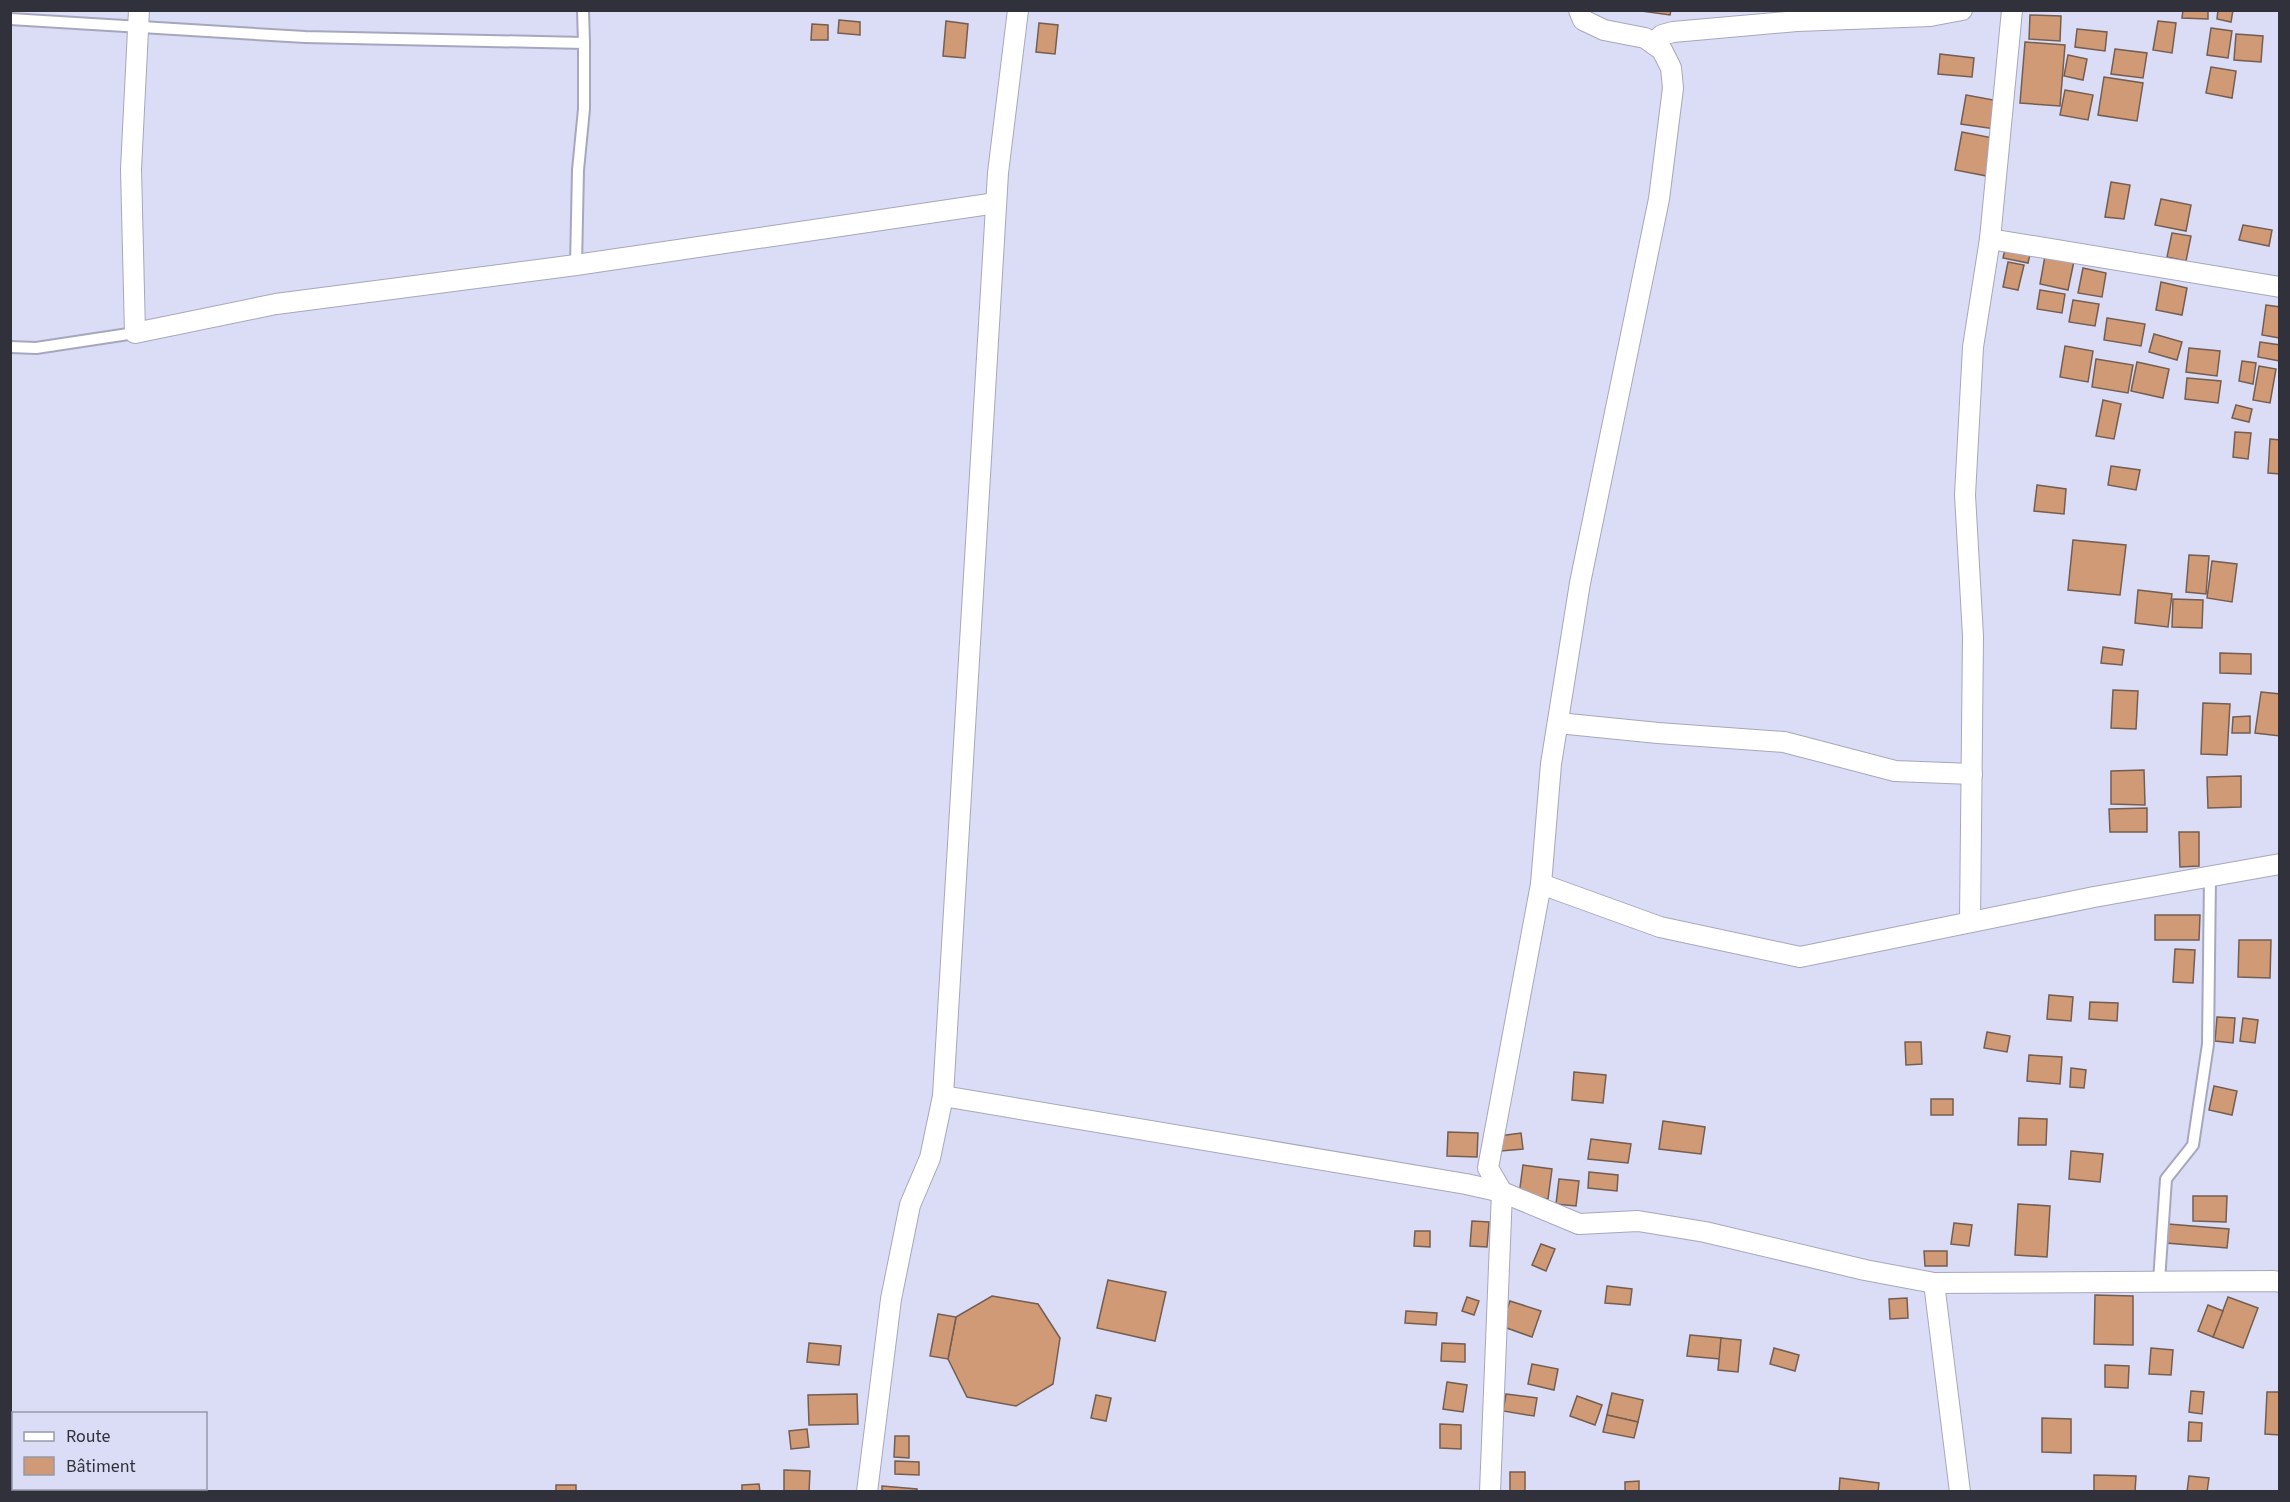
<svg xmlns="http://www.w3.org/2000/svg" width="2290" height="1502" viewBox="0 0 2290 1502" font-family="'Source Sans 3',sans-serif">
<rect width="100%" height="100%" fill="#dbdcf5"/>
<!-- building -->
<g fill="#d19a76" stroke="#735e51" stroke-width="1.5">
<path d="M 1634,10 L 1671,10 L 1670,15 Z"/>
<path d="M 2183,10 L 2208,10 L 2208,19 L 2182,18 Z"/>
<path d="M 2218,10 L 2233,10 L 2231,22 L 2217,19 Z"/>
<path d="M 2030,15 L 2061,16 L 2060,41 L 2029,39 Z"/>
<path d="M 839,20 L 860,22 L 860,35 L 838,33 Z"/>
<path d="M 946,21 L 968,24 L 965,58 L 943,56 Z"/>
<path d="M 2158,21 L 2176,23 L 2172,53 L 2153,50 Z"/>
<path d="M 1039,23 L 1058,25 L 1055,54 L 1036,52 Z"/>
<path d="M 812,24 L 828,25 L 828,40 L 811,40 Z"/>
<path d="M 2211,28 L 2232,31 L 2228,58 L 2207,55 Z"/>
<path d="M 2077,29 L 2107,32 L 2105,51 L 2075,47 Z"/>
<path d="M 2236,34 L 2263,36 L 2261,62 L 2234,60 Z"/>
<path d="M 2025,42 L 2065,45 L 2060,106 L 2020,103 Z"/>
<path d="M 2115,49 L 2147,53 L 2143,78 L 2111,74 Z"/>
<path d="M 1940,54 L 1974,58 L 1972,77 L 1938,74 Z"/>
<path d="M 2068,55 L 2087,59 L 2083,80 L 2064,76 Z"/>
<path d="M 2211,67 L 2236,71 L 2232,98 L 2206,93 Z"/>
<path d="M 2104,77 L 2143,83 L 2137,121 L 2098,115 Z"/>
<path d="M 2065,90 L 2093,95 L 2088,120 L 2060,115 Z"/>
<path d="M 1966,95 L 1999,101 L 1995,129 L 1961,124 Z"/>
<path d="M 1962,132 L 1993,138 L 1987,176 L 1955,170 Z"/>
<path d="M 2111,182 L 2130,185 L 2124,219 L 2105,217 Z"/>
<path d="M 2161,199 L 2191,205 L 2186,231 L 2155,225 Z"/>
<path d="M 2243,225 L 2272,230 L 2269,246 L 2239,240 Z"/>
<path d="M 2172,233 L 2191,236 L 2186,261 L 2167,257 Z"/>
<path d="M 2006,245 L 2031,250 L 2028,263 L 2003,258 Z"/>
<path d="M 2045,256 L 2074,261 L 2068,290 L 2040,284 Z"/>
<path d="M 2008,262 L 2024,265 L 2018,290 L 2003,287 Z"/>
<path d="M 2083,268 L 2106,273 L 2102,297 L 2078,293 Z"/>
<path d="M 2161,282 L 2187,288 L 2182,315 L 2156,310 Z"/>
<path d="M 2040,290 L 2065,294 L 2062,313 L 2037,309 Z"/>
<path d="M 2073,300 L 2099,304 L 2095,326 L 2069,322 Z"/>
<path d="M 2266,305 L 2280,307 L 2280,338 L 2262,335 Z"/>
<path d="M 2107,318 L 2145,324 L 2141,346 L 2104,340 Z"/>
<path d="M 2154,334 L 2182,342 L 2177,360 L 2149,352 Z"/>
<path d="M 2260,342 L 2280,345 L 2280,361 L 2258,357 Z"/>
<path d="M 2065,346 L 2093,351 L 2088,382 L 2060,377 Z"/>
<path d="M 2189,348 L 2220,351 L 2217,376 L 2186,372 Z"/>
<path d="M 2096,359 L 2133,365 L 2128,393 L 2092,387 Z"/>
<path d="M 2242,361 L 2256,363 L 2253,384 L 2239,381 Z"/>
<path d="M 2137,362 L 2169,369 L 2163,398 L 2131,391 Z"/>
<path d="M 2259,366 L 2276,369 L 2270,403 L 2253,400 Z"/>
<path d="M 2187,378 L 2221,381 L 2218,403 L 2185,399 Z"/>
<path d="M 2103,400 L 2121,404 L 2114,439 L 2096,436 Z"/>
<path d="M 2236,405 L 2252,409 L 2249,422 L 2232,418 Z"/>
<path d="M 2235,432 L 2251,433 L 2248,459 L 2233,457 Z"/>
<path d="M 2270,439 L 2280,440 L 2280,474 L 2268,473 Z"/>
<path d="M 2111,466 L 2140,470 L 2136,490 L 2108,485 Z"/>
<path d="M 2037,485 L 2066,489 L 2064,514 L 2034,511 Z"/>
<path d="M 2073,540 L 2126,545 L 2120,595 L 2068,590 Z"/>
<path d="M 2189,555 L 2209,556 L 2206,594 L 2186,592 Z"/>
<path d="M 2212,561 L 2237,564 L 2232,602 L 2207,598 Z"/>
<path d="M 2138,590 L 2172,594 L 2168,627 L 2135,623 Z"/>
<path d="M 2173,599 L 2203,600 L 2202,628 L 2172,627 Z"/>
<path d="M 2103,647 L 2124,650 L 2122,665 L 2101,663 Z"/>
<path d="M 2220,653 L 2251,654 L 2251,674 L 2220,673 Z"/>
<path d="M 2113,690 L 2138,691 L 2136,729 L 2111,728 Z"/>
<path d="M 2261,692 L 2280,694 L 2280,736 L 2255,733 Z"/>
<path d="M 2203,703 L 2230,704 L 2227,755 L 2201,754 Z"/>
<path d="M 2250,716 L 2250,733 L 2232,733 L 2233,717 Z"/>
<path d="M 2144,770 L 2145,805 L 2111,804 L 2111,771 Z"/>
<path d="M 2241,776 L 2241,807 L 2208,808 L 2207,777 Z"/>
<path d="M 2147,808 L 2147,832 L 2110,832 L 2109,809 Z"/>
<path d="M 2179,832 L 2199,832 L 2199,866 L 2180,867 Z"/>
<path d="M 2155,915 L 2200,915 L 2199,940 L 2155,940 Z"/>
<path d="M 2239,940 L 2271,940 L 2270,978 L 2238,977 Z"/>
<path d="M 2175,949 L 2195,950 L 2193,983 L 2173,982 Z"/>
<path d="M 2049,995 L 2073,997 L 2071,1021 L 2047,1019 Z"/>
<path d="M 2090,1002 L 2118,1003 L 2117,1021 L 2089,1019 Z"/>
<path d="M 2217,1017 L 2235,1018 L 2233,1043 L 2215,1041 Z"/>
<path d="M 2243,1018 L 2258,1020 L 2255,1043 L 2240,1041 Z"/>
<path d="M 1987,1032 L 2010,1036 L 2007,1052 L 1984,1048 Z"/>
<path d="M 1905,1042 L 1921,1042 L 1922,1064 L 1906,1065 Z"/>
<path d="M 2029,1055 L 2062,1057 L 2060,1084 L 2027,1081 Z"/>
<path d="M 2071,1068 L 2086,1070 L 2084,1088 L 2070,1087 Z"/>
<path d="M 1574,1072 L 1606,1075 L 1603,1103 L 1572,1100 Z"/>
<path d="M 2214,1086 L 2237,1091 L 2232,1115 L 2209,1110 Z"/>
<rect x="1931" y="1099" width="22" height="16"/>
<path d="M 2019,1118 L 2047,1119 L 2046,1145 L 2018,1145 Z"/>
<path d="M 1663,1121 L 1705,1127 L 1701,1154 L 1659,1149 Z"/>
<path d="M 1448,1132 L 1478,1133 L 1477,1157 L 1447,1156 Z"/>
<path d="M 1521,1133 L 1523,1149 L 1501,1151 L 1499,1136 Z"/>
<path d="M 1591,1139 L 1631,1144 L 1628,1163 L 1588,1159 Z"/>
<path d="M 2071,1151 L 2103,1154 L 2100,1182 L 2069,1179 Z"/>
<path d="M 1523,1165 L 1552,1169 L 1548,1199 L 1519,1195 Z"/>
<path d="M 1589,1172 L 1618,1175 L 1617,1191 L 1588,1188 Z"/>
<path d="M 1559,1179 L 1579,1181 L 1576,1206 L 1556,1204 Z"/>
<path d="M 2193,1196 L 2227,1196 L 2226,1222 L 2193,1221 Z"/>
<path d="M 2018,1204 L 2050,1206 L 2047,1257 L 2015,1255 Z"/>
<path d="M 1472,1221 L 1489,1222 L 1487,1247 L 1470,1246 Z"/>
<path d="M 1954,1223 L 1972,1225 L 1969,1246 L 1951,1244 Z"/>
<path d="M 2168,1224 L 2229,1229 L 2227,1248 L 2166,1243 Z"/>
<path d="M 1415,1231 L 1430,1231 L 1430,1247 L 1414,1246 Z"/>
<path d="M 1541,1244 L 1555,1249 L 1546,1271 L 1532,1265 Z"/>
<path d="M 1924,1251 L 1947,1251 L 1947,1266 L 1925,1266 Z"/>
<path d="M 1108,1280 L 1166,1292 L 1155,1341 L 1097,1328 Z"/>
<path d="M 1607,1286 L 1632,1289 L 1630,1305 L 1605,1303 Z"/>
<path d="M 2095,1295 L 2133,1296 L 2133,1345 L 2094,1344 Z"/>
<path d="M 992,1296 L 1038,1304 L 1060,1338 L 1053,1384 L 1016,1406 L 967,1397 L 948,1359 L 956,1317 Z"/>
<path d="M 1467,1297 L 1479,1301 L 1474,1315 L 1462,1311 Z"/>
<path d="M 2228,1297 L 2258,1308 L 2243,1348 L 2213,1337 Z"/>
<path d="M 1907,1298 L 1908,1318 L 1890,1319 L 1889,1299 Z"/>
<path d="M 1510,1301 L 1541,1311 L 1532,1337 L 1501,1326 Z"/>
<path d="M 2208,1305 L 2223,1311 L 2213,1337 L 2198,1331 Z"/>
<path d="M 1406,1311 L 1437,1313 L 1436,1325 L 1405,1323 Z"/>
<path d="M 938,1314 L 956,1317 L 948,1359 L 930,1356 Z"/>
<path d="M 1690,1335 L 1722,1338 L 1720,1359 L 1687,1356 Z"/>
<path d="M 1721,1338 L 1741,1340 L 1738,1372 L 1718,1370 Z"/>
<path d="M 809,1343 L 841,1346 L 839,1365 L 807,1362 Z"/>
<path d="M 1442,1343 L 1465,1344 L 1465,1362 L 1441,1361 Z"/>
<path d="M 1774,1348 L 1799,1355 L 1795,1371 L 1770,1364 Z"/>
<path d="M 2151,1348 L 2173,1350 L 2171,1375 L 2149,1374 Z"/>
<path d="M 1532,1364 L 1558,1369 L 1554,1390 L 1528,1384 Z"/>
<path d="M 2105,1365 L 2129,1366 L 2128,1388 L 2105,1387 Z"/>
<path d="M 1447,1382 L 1467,1385 L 1463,1412 L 1443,1409 Z"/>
<path d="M 2191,1391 L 2204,1392 L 2202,1414 L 2189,1412 Z"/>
<path d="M 2267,1392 L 2280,1392 L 2280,1435 L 2265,1434 Z"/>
<path d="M 1612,1393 L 1643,1400 L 1638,1422 L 1607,1415 Z"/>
<path d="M 857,1394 L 858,1424 L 809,1425 L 808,1395 Z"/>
<path d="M 1506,1394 L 1537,1398 L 1534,1416 L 1503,1411 Z"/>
<path d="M 1096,1395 L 1111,1398 L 1106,1421 L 1091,1418 Z"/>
<path d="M 1577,1396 L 1602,1405 L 1595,1425 L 1570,1416 Z"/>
<path d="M 1607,1415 L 1638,1422 L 1634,1438 L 1603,1432 Z"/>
<path d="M 2042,1418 L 2071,1419 L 2071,1453 L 2042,1452 Z"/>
<path d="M 2189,1422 L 2202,1423 L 2201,1441 L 2188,1441 Z"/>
<path d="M 1440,1424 L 1461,1425 L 1461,1449 L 1440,1448 Z"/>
<path d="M 807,1429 L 809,1447 L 791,1449 L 789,1431 Z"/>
<path d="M 895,1436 L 909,1436 L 909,1458 L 894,1457 Z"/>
<path d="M 895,1461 L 919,1462 L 919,1475 L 895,1474 Z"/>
<path d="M 784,1470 L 810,1471 L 809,1492 L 784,1492 Z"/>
<rect x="1510" y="1472" width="15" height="20"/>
<path d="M 2094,1475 L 2136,1476 L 2135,1492 L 2094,1491 Z"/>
<path d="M 2189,1476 L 2209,1478 L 2207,1492 L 2187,1492 Z"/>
<path d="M 1840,1478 L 1879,1483 L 1878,1492 L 1839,1492 Z"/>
<path d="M 1639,1481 L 1639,1492 L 1625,1492 L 1625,1482 Z"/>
<path d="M 759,1484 L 760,1492 L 742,1492 L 742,1485 Z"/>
<rect x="556" y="1485" width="20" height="7"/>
<path d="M 882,1486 L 917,1489 L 917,1492 L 882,1492 Z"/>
</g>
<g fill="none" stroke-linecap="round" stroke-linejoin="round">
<!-- lane casing -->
<g stroke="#a6a7bf" stroke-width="14">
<g id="lane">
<path d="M 583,10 L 584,43"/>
<path d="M 10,19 L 305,37 L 584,43 L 584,109 L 578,170 L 576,265"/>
<path d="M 10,347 L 36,348 L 135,333"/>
<path d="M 2159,1281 L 2166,1179 L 2193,1145 L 2208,1044 L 2210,877"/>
</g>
</g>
<!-- street casing -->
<g stroke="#a6a7bf" stroke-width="22">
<g id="street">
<path d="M 139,10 L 131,169 L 135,333 L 276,304 L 576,265 L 996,203"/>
<path d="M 1653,43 L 1662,35 L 1673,32 L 1797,21 L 1930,16 L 1962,10"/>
<path d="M 1990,239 L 2280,287"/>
<path d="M 1558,723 L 1658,733 L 1784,742 L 1895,771 L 1972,774"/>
<path d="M 1541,884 L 1551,764 L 1580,583 L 1659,199 L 1673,88 L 1671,68 L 1662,50 L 1645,38 L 1604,30 L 1583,20 L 1579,10"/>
<path d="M 1970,922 L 1973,636 L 1965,495 L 1973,347 L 1990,239 L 2012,10"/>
<path d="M 943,1096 L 1466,1184 L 1502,1192 L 1579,1224 L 1638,1221 L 1705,1232 L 1865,1270 L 1934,1283 L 2274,1281 L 2280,1282"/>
<path d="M 1934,1283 L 1960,1492"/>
<path d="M 867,1492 L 891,1299 L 910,1205 L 930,1158 L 943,1096 L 998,173 L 1018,10"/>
<path d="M 1490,1492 L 1502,1192 L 1488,1168 L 1541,884 L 1660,927 L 1800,957 L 2094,897 L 2280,864"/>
</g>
</g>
<!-- lane -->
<use href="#lane" stroke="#fff" stroke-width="10"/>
<!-- street -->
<use href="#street" stroke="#fff" stroke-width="20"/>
</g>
<!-- border -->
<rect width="2290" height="1502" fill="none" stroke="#31313b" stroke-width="24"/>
<!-- legend -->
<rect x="12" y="1412" width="195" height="78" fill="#dbdcf5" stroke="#9798ab" stroke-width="1.5"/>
<rect x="24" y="1432" width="30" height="9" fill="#ffffff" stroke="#9798ab" stroke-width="1.5"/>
<text x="66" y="1442" font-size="18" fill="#31313b">Route</text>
<rect x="24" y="1457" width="30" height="18" fill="#d19a76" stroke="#9798ab" stroke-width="1.5"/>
<text x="66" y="1472" font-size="18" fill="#31313b">Bâtiment</text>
</svg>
